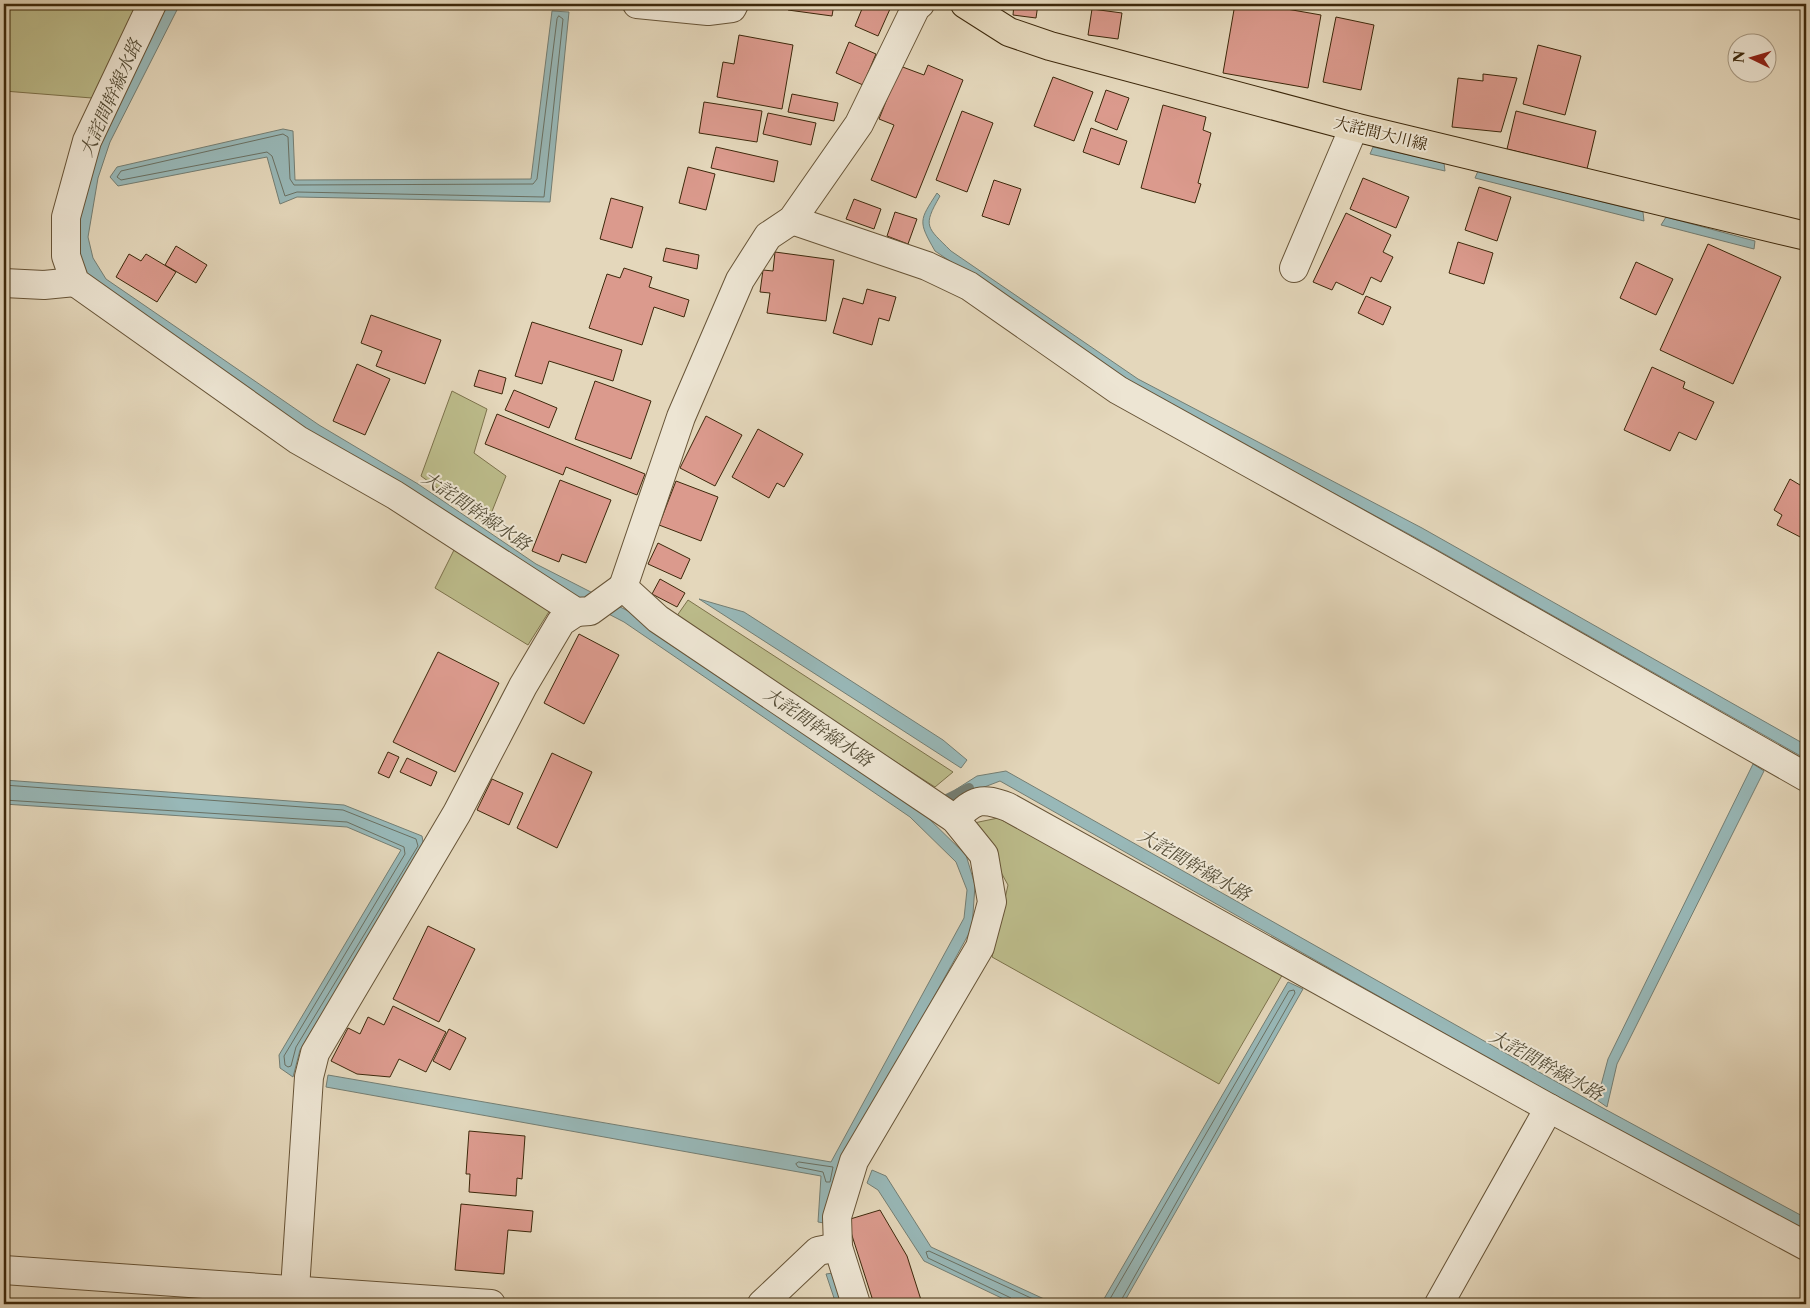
<svg xmlns="http://www.w3.org/2000/svg" width="1810" height="1308" viewBox="0 0 1810 1308" font-family="'Libre Caslon Text','Noto Serif JP',serif">
<rect width="100%" height="100%" fill="#e4d7bb"/>
<filter id="stains"><feTurbulence type="fractalNoise" baseFrequency=".004" numOctaves="4"/><feColorMatrix values="0 0 0 0 .2 0 0 0 0 .09 0 0 0 0 .02 0 0 0 .5 -.17"/></filter>
<radialGradient id="worn" r=".72"><stop offset=".6" stop-color="#630" stop-opacity="0"/><stop offset="1" stop-color="#630" stop-opacity=".3"/></radialGradient>
<!-- green -->
<g fill="#bcbc8b" stroke="#7c724b">
<path d="M 4,4 L 139,4 L 92,98 L 4,91 Z"/>
<path d="M 452,391 L 487,409 L 474,453 L 506,476 L 487,524 L 421,476 Z"/>
<path d="M 455,548 L 550,610 L 528,645 L 435,588 Z"/>
<path d="M 688,600 L 953,772 L 935,787 L 674,620 Z"/>
<path d="M 998,818 L 1284,972 L 1219,1084 L 992,957 L 1008,885 L 974,823 Z"/>
</g>
<!-- water -->
<g fill="#98b8b8" stroke="#747e73">
<path d="M 167,4 L 180,4 L 110,142 L 98,178 L 88,237 L 93,258 L 106,279 L 319,425 L 418,484 L 536,564 L 630,612 L 922,812 L 966,855 L 975,885 L 972,928 L 840,1167 L 824,1223 L 818,1222 L 821,1176 L 326,1087 L 328,1075 L 831,1162 L 964,918 L 967,890 L 956,862 L 910,817 L 624,622 L 533,575 L 313,435 L 84,272 L 76,246 L 79,207 L 98,142 Z"/>
<path d="M 552,11 L 569,12 L 550,202 L 297,197 L 280,204 L 267,157 L 118,186 L 110,177 L 117,167 L 283,129 L 293,131 L 295,180 L 531,179 Z"/>
<path d="M 1373,147 L 1444,163 L 1445,171 L 1370,154 Z"/>
<path d="M 1478,171 L 1643,212 L 1644,221 L 1475,178 Z"/>
<path d="M 937,193 L 940,196 C 922,227 927,227 951,251 L 1138,379 L 1422,528 L 1806,745 L 1806,759 L 1418,539 L 1129,382 L 935,251 C 918,221 919,221 937,193 Z"/>
<path d="M 1666,217 L 1755,241 L 1754,249 L 1661,225 Z"/>
<path d="M 699,599 L 744,612 L 943,740 L 967,760 L 961,768 Z"/>
<path d="M 1753,764 L 1764,771 L 1617,1064 L 1607,1107 L 1597,1100 L 1608,1059 Z"/>
<path d="M 1006,771 L 1601,1107 L 1806,1218 L 1806,1234 L 1586,1114 L 1000,781 L 961,796 L 955,790 L 977,776 Z"/>
<path d="M 4,780 L 344,805 L 422,836 L 424,847 L 300,1050 L 293,1077 L 280,1068 L 279,1055 L 401,850 L 347,827 L 4,804 Z"/>
<path d="M 1288,982 L 1303,989 L 1123,1304 L 1101,1304 Z"/>
<path d="M 872,1170 L 886,1176 L 931,1247 L 1055,1304 L 1014,1304 L 924,1261 L 878,1190 L 867,1183 Z"/>
<path d="M 833,1273 L 843,1304 L 836,1304 L 826,1274 Z"/>
</g>
<g fill="none" stroke-linecap="round" stroke-linejoin="round">
<!-- shore -->
<g stroke="#6a7062" stroke-width="1">
<path d="M 559,16 L 563,19 L 544,197 L 297,192 L 285,196 L 272,156 L 267,152 L 121,180 L 117,177 L 121,171 L 283,134 L 288,137 L 290,179 L 294,185 L 533,184 L 537,179 L 557,19 Z"/>
<path d="M 4,785 L 343,810 L 416,839 L 418,846 L 296,1047 L 291,1066 L 288,1067 L 285,1065 L 284,1056 L 405,854 L 404,847 L 347,822 L 4,800"/>
<path d="M 799,1162 L 833,1167 L 830,1182 L 826,1182 L 823,1172 L 798,1167 L 796,1164 Z"/>
<path d="M 1015,1304 L 1011,1298 L 928,1258 L 926,1252 L 929,1251 L 1044,1304"/>
<path d="M 1107,1304 L 1289,991 L 1294,990 L 1295,993 L 1119,1304"/>
</g>
<!-- stream -->
<path stroke="#747e73" stroke-width="10" d="M 937,804 L 969,788"/>
</g>
<!-- building -->
<g fill="#db9a8d" stroke="#3d280b">
<path d="M 789,4 L 834,4 L 832,16 L 788,10 Z"/>
<path d="M 864,4 L 876,4 L 890,9 L 878,36 L 855,26 Z"/>
<path d="M 1014,4 L 1038,4 L 1036,18 L 1013,15 Z"/>
<path d="M 1047,4 L 1081,4 L 1080,9 Z"/>
<path d="M 1235,4 L 1258,4 L 1321,15 L 1308,88 L 1223,73 Z"/>
<path d="M 1092,9 L 1122,13 L 1118,39 L 1088,35 Z"/>
<path d="M 1336,17 L 1374,25 L 1361,90 L 1323,82 Z"/>
<path d="M 739,35 L 793,45 L 782,109 L 717,97 L 723,62 L 734,64 Z"/>
<path d="M 849,42 L 876,54 L 863,85 L 836,73 Z"/>
<path d="M 1538,45 L 1581,56 L 1565,115 L 1523,104 Z"/>
<path d="M 928,65 L 963,80 L 916,198 L 871,180 L 894,125 L 879,119 L 900,66 L 924,75 Z"/>
<path d="M 1483,74 L 1517,78 L 1501,132 L 1452,127 L 1458,78 L 1483,81 Z"/>
<path d="M 1053,77 L 1093,92 L 1074,141 L 1034,126 Z"/>
<path d="M 1106,90 L 1129,98 L 1117,130 L 1095,121 Z"/>
<path d="M 792,94 L 838,103 L 834,121 L 788,112 Z"/>
<path d="M 1806,94 L 1806,131 L 1802,130 Z"/>
<path d="M 704,102 L 762,111 L 757,142 L 699,133 Z"/>
<path d="M 1163,105 L 1206,117 L 1203,130 L 1211,133 L 1198,183 L 1201,184 L 1195,203 L 1141,188 Z"/>
<path d="M 962,111 L 993,123 L 967,192 L 936,180 Z"/>
<path d="M 1516,111 L 1596,131 L 1587,169 L 1507,149 Z"/>
<path d="M 768,113 L 816,123 L 811,145 L 763,134 Z"/>
<path d="M 1091,128 L 1127,141 L 1119,165 L 1083,152 Z"/>
<path d="M 716,147 L 778,161 L 774,182 L 711,168 Z"/>
<path d="M 688,167 L 715,174 L 706,210 L 679,203 Z"/>
<path d="M 1363,178 L 1409,197 L 1396,228 L 1350,209 Z"/>
<path d="M 994,180 L 1021,189 L 1009,225 L 982,216 Z"/>
<path d="M 1479,187 L 1511,197 L 1497,241 L 1465,230 Z"/>
<path d="M 611,198 L 643,207 L 632,248 L 600,239 Z"/>
<path d="M 854,199 L 881,209 L 874,229 L 846,219 Z"/>
<path d="M 895,212 L 917,219 L 908,244 L 887,236 Z"/>
<path d="M 1346,213 L 1391,235 L 1383,252 L 1393,257 L 1381,282 L 1371,277 L 1363,295 L 1336,282 L 1332,290 L 1313,282 Z"/>
<path d="M 1458,242 L 1493,253 L 1484,284 L 1449,273 Z"/>
<path d="M 1708,244 L 1781,277 L 1733,384 L 1660,350 Z"/>
<path d="M 176,246 L 207,265 L 196,283 L 165,265 Z"/>
<path d="M 666,248 L 699,255 L 697,269 L 663,261 Z"/>
<path d="M 775,252 L 834,260 L 826,321 L 767,313 L 770,293 L 760,292 L 763,270 L 773,271 Z"/>
<path d="M 129,254 L 141,261 L 146,254 L 176,272 L 157,302 L 116,277 Z"/>
<path d="M 1636,262 L 1673,279 L 1656,315 L 1620,298 Z"/>
<path d="M 624,268 L 652,277 L 649,287 L 689,300 L 684,317 L 654,307 L 642,345 L 589,328 L 607,274 L 620,278 Z"/>
<path d="M 867,289 L 896,297 L 889,321 L 879,318 L 872,345 L 833,333 L 843,298 L 863,304 Z"/>
<path d="M 1366,296 L 1391,307 L 1383,325 L 1358,313 Z"/>
<path d="M 371,315 L 441,340 L 425,384 L 376,366 L 382,351 L 361,343 Z"/>
<path d="M 532,322 L 622,350 L 613,381 L 549,361 L 542,384 L 515,376 Z"/>
<path d="M 357,364 L 390,379 L 365,435 L 333,421 Z"/>
<path d="M 1652,367 L 1685,382 L 1683,388 L 1714,402 L 1696,440 L 1679,432 L 1670,451 L 1624,430 Z"/>
<path d="M 479,370 L 506,378 L 502,394 L 474,386 Z"/>
<path d="M 595,381 L 651,401 L 631,459 L 575,439 Z"/>
<path d="M 514,390 L 557,408 L 549,428 L 505,410 Z"/>
<path d="M 497,414 L 645,474 L 637,495 L 566,467 L 563,475 L 485,444 Z"/>
<path d="M 706,416 L 742,435 L 715,486 L 680,468 Z"/>
<path d="M 758,429 L 803,454 L 784,487 L 777,483 L 769,498 L 732,477 Z"/>
<path d="M 1790,479 L 1805,488 L 1806,486 L 1806,540 L 1777,525 L 1782,515 L 1774,510 Z"/>
<path d="M 560,480 L 611,500 L 586,563 L 562,554 L 559,562 L 532,551 Z"/>
<path d="M 676,481 L 718,497 L 701,541 L 659,525 Z"/>
<path d="M 658,543 L 690,559 L 681,579 L 648,564 Z"/>
<path d="M 660,579 L 685,593 L 677,607 L 652,594 Z"/>
<path d="M 579,634 L 619,655 L 584,724 L 544,703 Z"/>
<path d="M 438,652 L 499,683 L 455,772 L 393,742 Z"/>
<path d="M 388,752 L 399,757 L 389,778 L 378,773 Z"/>
<path d="M 552,753 L 592,772 L 557,848 L 517,828 Z"/>
<path d="M 407,758 L 437,772 L 431,786 L 400,772 Z"/>
<path d="M 492,779 L 523,793 L 509,825 L 477,810 Z"/>
<path d="M 428,926 L 475,949 L 439,1022 L 393,999 Z"/>
<path d="M 393,1006 L 446,1032 L 426,1072 L 399,1059 L 390,1077 L 357,1074 L 331,1061 L 348,1028 L 360,1034 L 368,1017 L 384,1025 Z"/>
<path d="M 449,1029 L 466,1038 L 450,1070 L 433,1061 Z"/>
<path d="M 469,1131 L 525,1136 L 522,1179 L 517,1178 L 516,1196 L 469,1192 L 470,1174 L 466,1174 Z"/>
<path d="M 461,1204 L 533,1211 L 531,1232 L 508,1230 L 504,1274 L 455,1270 Z"/>
<path d="M 880,1210 L 907,1256 L 922,1303 L 874,1304 L 847,1220 Z"/>
<path d="M 801,1299 L 816,1304 L 799,1304 Z"/>
</g>
<g fill="none" stroke-linecap="round" stroke-linejoin="round">
<!-- minor casing -->
<g stroke="#675437" stroke-width="30">
<g id="minor">
<path d="M 152,4 L 87,141 L 66,217 L 66,256 L 75,282 L 298,440 L 395,495 L 576,612 L 590,611 L 623,587 L 658,619 L 955,819 L 984,855 L 992,902 L 980,947 L 854,1161 L 837,1217 L 838,1247 L 856,1304"/>
<path d="M 637,4 L 708,11 L 732,8 L 734,4"/>
<path d="M 792,220 L 927,266 L 969,286 L 1118,390 L 1428,562 L 1806,777"/>
<path d="M 1294,268 L 1354,127"/>
<path d="M 4,283 L 44,285 L 75,282"/>
<path d="M 623,587 L 681,417 L 740,280 L 768,236 L 792,220 L 859,124 L 916,7 L 920,4"/>
<path d="M 955,819 C 975,799 981,797 1008,807 L 1549,1108 L 1806,1246"/>
<path d="M 4,1270 L 491,1304"/>
<path d="M 295,1289 L 309,1077 L 315,1053 L 457,813 L 523,686 L 561,622 L 576,612"/>
<path d="M 762,1304 L 818,1251 L 838,1247"/>
<path d="M 1439,1304 L 1549,1108"/>
</g>
</g>
<!-- major casing -->
<g stroke="#3d280b" stroke-width="30">
<path id="major" d="M 965,4 L 1009,32 L 1050,46 L 1354,127 L 1806,236"/>
</g>
<!-- minor -->
<use href="#minor" stroke="#ede5d3" stroke-width="28"/>
<!-- major -->
<use href="#major" stroke="#e4d7bb" stroke-width="28"/>
</g>
<g text-anchor="middle" stroke-width="4" stroke-linejoin="round" paint-order="stroke">
<!-- street labels -->
<g font-size="16" fill="#3d280b" stroke="#ede5d3">
<text transform="translate(1381 133) rotate(14)" y="6">大詫間大川線</text>
</g>
<!-- water labels -->
<g font-size="18" font-style="italic" fill="#544c36" stroke="#ede5d3">
<text transform="translate(111 98) rotate(-66)" y="6">大詫間幹線水路</text>
<text transform="translate(476 511) rotate(34)" y="6">大詫間幹線水路</text>
<text transform="translate(818 727) rotate(34)" y="6">大詫間幹線水路</text>
<text transform="translate(1194 865) rotate(30)" y="6">大詫間幹線水路</text>
<text transform="translate(1546 1065) rotate(29)" y="6">大詫間幹線水路</text>
</g>
</g>
<!-- margin -->
<rect width="1810" height="1308" fill="none" stroke="#e4d7bb" stroke-width="20"/>
<rect x="5" y="5" width="1800" height="1298" fill="none" stroke="#3d280b" stroke-width="2.5"/>
<rect x="10" y="10" width="1790" height="1288" fill="none" stroke="#3d280b"/>
<!-- north arrow -->
<g transform="translate(1752 58) rotate(275)"><circle r="24" fill="#ede5d3" stroke="#a79983"/>
<path d="M0-4L9 19L0 12L-9 19Z" fill="#8f2418"/>
<text y="-8" font-size="14" font-weight="bold" text-anchor="middle" fill="#3d280b">N</text>
</g>
<rect width="100%" height="100%" filter="url(#stains)"/>
<rect width="100%" height="100%" fill="url(#worn)"/>
</svg>
